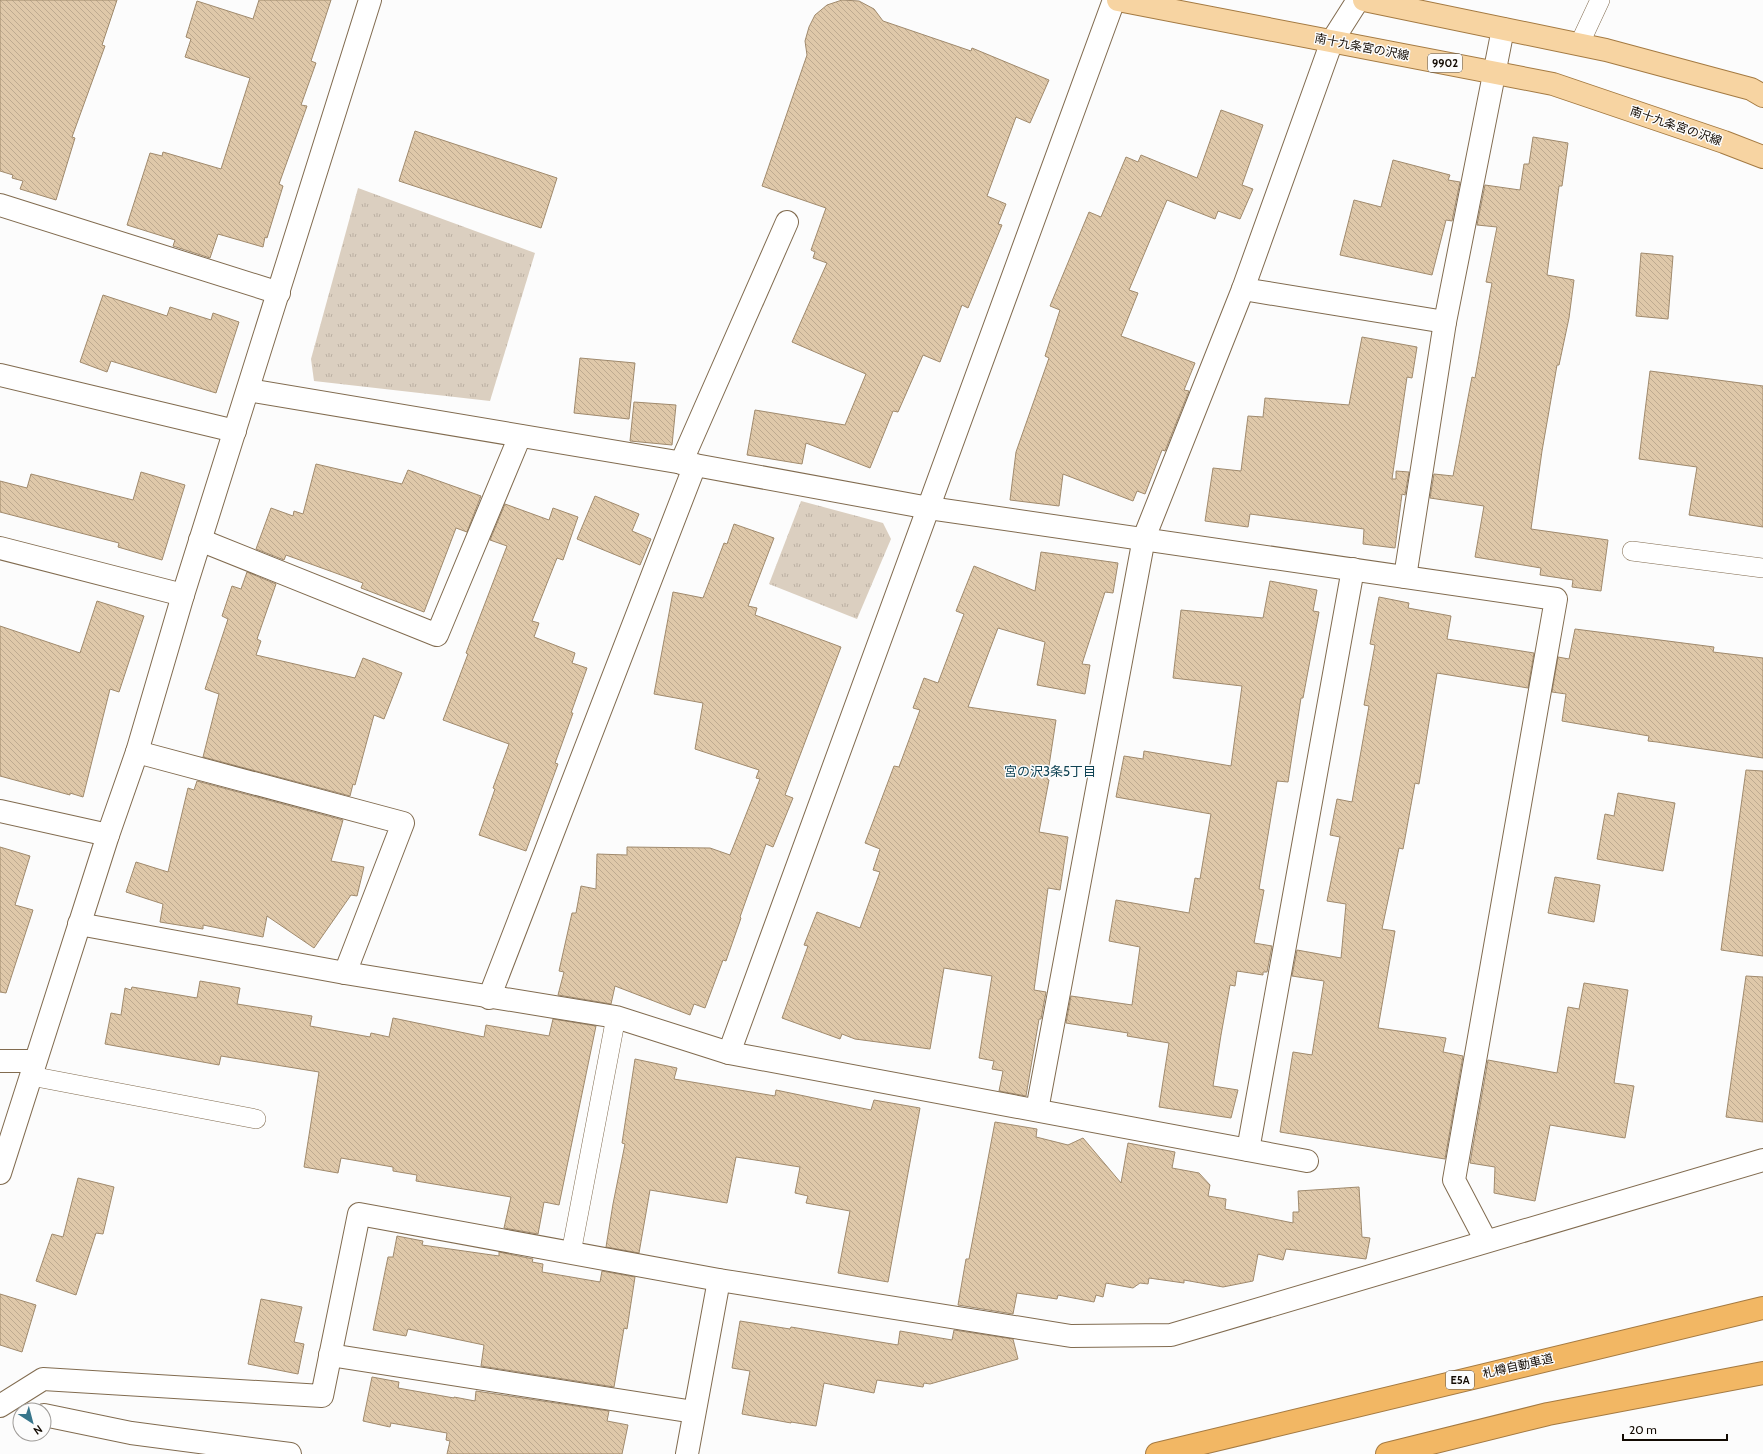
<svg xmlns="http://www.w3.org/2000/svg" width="1763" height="1454" viewBox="0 0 1763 1454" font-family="Cabin,'Noto Sans JP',sans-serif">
<defs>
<pattern id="park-tufts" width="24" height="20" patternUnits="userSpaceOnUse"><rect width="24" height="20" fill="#dbcfc0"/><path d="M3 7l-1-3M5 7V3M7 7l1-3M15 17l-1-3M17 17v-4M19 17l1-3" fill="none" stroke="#bbb0a3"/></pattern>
<pattern id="building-back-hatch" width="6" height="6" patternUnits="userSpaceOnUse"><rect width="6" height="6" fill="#dfc8a9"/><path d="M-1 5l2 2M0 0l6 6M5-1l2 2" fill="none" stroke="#beaa90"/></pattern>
</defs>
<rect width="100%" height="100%" fill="#fcfcfc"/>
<!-- park -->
<g fill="url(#park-tufts)">
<path d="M 358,188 L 535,253 L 490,401 L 314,381 L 311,359 Z"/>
<path d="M 801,501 L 883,523 L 891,539 L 857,619 L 769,584 Z"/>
</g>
<!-- building -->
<g fill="url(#building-back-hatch)" stroke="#a08a6d">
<path d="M 0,0 L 117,0 L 102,45 L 105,46 L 72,137 L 75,138 L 56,200 L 20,189 L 23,181 L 12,178 L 13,175 L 0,171 Z"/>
<path d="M 259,0 L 331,0 L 311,61 L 316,63 L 301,105 L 307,106 L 279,184 L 283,186 L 267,238 L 265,237 L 263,247 L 218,234 L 210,258 L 173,246 L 175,240 L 127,225 L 150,153 L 162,156 L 163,152 L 221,169 L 250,78 L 185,57 L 191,39 L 186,37 L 197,1 L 253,19 Z"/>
<path d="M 842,0 L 859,1 L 874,9 L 883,21 L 971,51 L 972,48 L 1049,80 L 1030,123 L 1016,117 L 987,196 L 1006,204 L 998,224 L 1002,225 L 968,308 L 962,305 L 940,362 L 923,355 L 898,412 L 893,411 L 870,468 L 806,443 L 802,464 L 747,455 L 755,410 L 845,425 L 866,374 L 792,342 L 827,263 L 813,258 L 815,252 L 811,250 L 826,208 L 762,186 L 807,55 L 805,41 L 809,27 L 815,15 L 827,5 Z"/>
<path d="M 1221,110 L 1263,125 L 1242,185 L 1253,189 L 1240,219 L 1218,211 L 1215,219 L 1167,200 L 1129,290 L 1138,293 L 1121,336 L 1195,363 L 1184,390 L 1189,391 L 1165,451 L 1162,450 L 1145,494 L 1137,491 L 1133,501 L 1063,474 L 1059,506 L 1010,500 L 1016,452 L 1049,358 L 1045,356 L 1060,310 L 1050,306 L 1089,212 L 1101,217 L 1126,157 L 1138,162 L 1141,155 L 1197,178 Z"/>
<path d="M 415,131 L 557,178 L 541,228 L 399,181 Z"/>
<path d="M 1533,137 L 1568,143 L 1562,186 L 1559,186 L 1547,275 L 1574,280 L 1569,318 L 1559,365 L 1557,365 L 1542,451 L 1531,529 L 1608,540 L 1601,591 L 1572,587 L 1573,580 L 1540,575 L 1541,568 L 1475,557 L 1484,506 L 1430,498 L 1434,474 L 1453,476 L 1472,377 L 1475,378 L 1492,283 L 1486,282 L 1497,227 L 1477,225 L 1485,185 L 1520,190 L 1524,164 L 1529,164 Z"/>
<path d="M 1393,160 L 1450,175 L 1448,180 L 1460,182 L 1452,221 L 1446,220 L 1432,275 L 1340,255 L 1354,200 L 1381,207 Z"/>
<path d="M 1641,253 L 1673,256 L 1668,319 L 1636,316 Z"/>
<path d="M 103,295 L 167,316 L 170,307 L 211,320 L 213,313 L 239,322 L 216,393 L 111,361 L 107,372 L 80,362 Z"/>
<path d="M 1362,337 L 1417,347 L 1412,378 L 1407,377 L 1392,479 L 1396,479 L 1396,471 L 1409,472 L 1405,495 L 1402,494 L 1395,548 L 1363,544 L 1364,529 L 1250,514 L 1248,527 L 1205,521 L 1213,468 L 1241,471 L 1248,416 L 1263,417 L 1265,398 L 1349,405 Z"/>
<path d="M 580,358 L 635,363 L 629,419 L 574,413 Z"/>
<path d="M 1650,371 L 1763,386 L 1763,527 L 1689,515 L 1697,467 L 1639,459 Z"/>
<path d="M 634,402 L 676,405 L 672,445 L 630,441 Z"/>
<path d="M 316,464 L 402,484 L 408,470 L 481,496 L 467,532 L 456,528 L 424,612 L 361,588 L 363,583 L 286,555 L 284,560 L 256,549 L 271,508 L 293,516 L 294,511 L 303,514 Z"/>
<path d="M 141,472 L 185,485 L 162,560 L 118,547 L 119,543 L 0,512 L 0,481 L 27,488 L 31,474 L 133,500 Z"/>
<path d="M 595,496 L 639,514 L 632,531 L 651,539 L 640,565 L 577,539 Z"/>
<path d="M 505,504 L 549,520 L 553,508 L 578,517 L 563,560 L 557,558 L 532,621 L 539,623 L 534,637 L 575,653 L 572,663 L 587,668 L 571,713 L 573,713 L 555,763 L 558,764 L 526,851 L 479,835 L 495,789 L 493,788 L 509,744 L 443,720 L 468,654 L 466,653 L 507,546 L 490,540 Z"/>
<path d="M 734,524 L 774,538 L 748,606 L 757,608 L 755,615 L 841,647 L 785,795 L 793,798 L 773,847 L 766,844 L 740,917 L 741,918 L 726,961 L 723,960 L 705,1008 L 694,1004 L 690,1015 L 615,986 L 611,1004 L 558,995 L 564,972 L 559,971 L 572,913 L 576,913 L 581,886 L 596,889 L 597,854 L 627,855 L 627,847 L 710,848 L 730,855 L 760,779 L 756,778 L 759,770 L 695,749 L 703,703 L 654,694 L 673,592 L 703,598 L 724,543 L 727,544 Z"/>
<path d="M 1041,552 L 1118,563 L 1113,593 L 1105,592 L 1082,664 L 1090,665 L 1085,694 L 1037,685 L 1045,642 L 998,628 L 968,707 L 1056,720 L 1047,779 L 1049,780 L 1039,832 L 1068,837 L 1060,890 L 1048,888 L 1034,990 L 1046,992 L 1041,1019 L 1039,1019 L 1026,1096 L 999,1091 L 1003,1071 L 992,1069 L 994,1061 L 979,1058 L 992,976 L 944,968 L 930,1049 L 855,1039 L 842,1034 L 840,1039 L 782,1018 L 808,946 L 804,945 L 817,912 L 860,928 L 880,872 L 873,870 L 880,849 L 865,843 L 894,766 L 899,767 L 920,710 L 913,708 L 924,678 L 938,683 L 964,614 L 956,611 L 974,566 L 1035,591 Z"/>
<path d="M 247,572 L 276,584 L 257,639 L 261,641 L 256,655 L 355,678 L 363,658 L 402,673 L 384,719 L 374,715 L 355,785 L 353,784 L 350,796 L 203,757 L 219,694 L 205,689 L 228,619 L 222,616 L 232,586 L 241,589 Z"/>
<path d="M 1270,581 L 1317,590 L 1313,611 L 1319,612 L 1303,698 L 1301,698 L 1288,782 L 1277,781 L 1259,889 L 1264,890 L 1254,943 L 1272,946 L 1267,972 L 1263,972 L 1263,975 L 1237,971 L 1235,986 L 1230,985 L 1221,1035 L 1213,1086 L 1238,1090 L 1231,1118 L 1159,1107 L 1169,1043 L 1127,1036 L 1128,1033 L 1066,1023 L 1071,996 L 1132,1005 L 1140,947 L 1109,941 L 1116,900 L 1189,913 L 1195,878 L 1200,879 L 1211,814 L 1116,797 L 1124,756 L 1143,759 L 1144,751 L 1231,766 L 1242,686 L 1173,678 L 1181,610 L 1263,618 Z"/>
<path d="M 1379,597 L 1409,603 L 1408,608 L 1451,616 L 1447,639 L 1534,653 L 1528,688 L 1437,673 L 1419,784 L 1415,783 L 1403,849 L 1399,848 L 1382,929 L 1395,931 L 1378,1028 L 1446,1038 L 1443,1052 L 1463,1056 L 1445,1159 L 1280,1132 L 1293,1052 L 1312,1055 L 1324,981 L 1292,976 L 1297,950 L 1341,958 L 1346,904 L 1327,901 L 1340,837 L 1330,835 L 1337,799 L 1352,802 L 1369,706 L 1364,705 L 1375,645 L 1370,644 Z"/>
<path d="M 97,601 L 144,616 L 119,692 L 110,689 L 83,797 L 70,793 L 70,795 L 0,776 L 0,626 L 80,653 Z"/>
<path d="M 1575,629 L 1714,647 L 1713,652 L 1763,658 L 1763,758 L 1657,742 L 1648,741 L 1649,736 L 1562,721 L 1566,694 L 1552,692 L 1558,657 L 1569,659 Z"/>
<path d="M 1746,770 L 1763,771 L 1763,956 L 1721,950 Z"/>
<path d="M 197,781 L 343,820 L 331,861 L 364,867 L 357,896 L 351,895 L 314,948 L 267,916 L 263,937 L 203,925 L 203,929 L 160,922 L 163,904 L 126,892 L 136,862 L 168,872 L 188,788 L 194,790 Z"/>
<path d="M 1618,793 L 1675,803 L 1663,871 L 1597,859 L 1605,814 L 1614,816 Z"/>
<path d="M 0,847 L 30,856 L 15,905 L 33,910 L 6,993 L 0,992 Z"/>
<path d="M 1555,877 L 1600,885 L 1594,922 L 1548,913 Z"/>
<path d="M 1746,976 L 1763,977 L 1763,1122 L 1726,1117 Z"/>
<path d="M 200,981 L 240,988 L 237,1004 L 312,1016 L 310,1026 L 370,1037 L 371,1033 L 389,1037 L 393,1018 L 484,1037 L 486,1025 L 549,1036 L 553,1019 L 596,1026 L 559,1205 L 544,1202 L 538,1234 L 504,1228 L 511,1197 L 416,1181 L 417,1175 L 393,1171 L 393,1167 L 341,1158 L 338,1173 L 304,1167 L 319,1072 L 221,1056 L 219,1065 L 105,1044 L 111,1013 L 121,1015 L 125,988 L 131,990 L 132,987 L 197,998 Z"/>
<path d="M 1584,983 L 1628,990 L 1614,1083 L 1634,1086 L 1625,1138 L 1550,1125 L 1535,1201 L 1494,1193 L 1495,1167 L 1470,1163 L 1488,1060 L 1557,1073 L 1568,1007 L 1579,1009 Z"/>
<path d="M 635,1059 L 677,1068 L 674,1079 L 775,1096 L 776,1090 L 871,1110 L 874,1100 L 920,1108 L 888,1282 L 838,1273 L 850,1211 L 806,1203 L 808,1196 L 795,1193 L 800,1167 L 736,1157 L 727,1203 L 650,1190 L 639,1253 L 606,1247 L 613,1204 L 625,1144 L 622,1143 Z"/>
<path d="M 995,1122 L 1037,1129 L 1036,1137 L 1068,1145 L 1083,1138 L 1121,1183 L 1128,1143 L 1175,1152 L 1172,1168 L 1199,1173 L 1210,1185 L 1208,1196 L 1226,1199 L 1225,1209 L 1293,1223 L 1293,1212 L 1299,1212 L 1298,1191 L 1359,1187 L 1362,1237 L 1370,1238 L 1366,1259 L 1286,1249 L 1283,1260 L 1258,1254 L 1253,1281 L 1223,1287 L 1184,1280 L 1184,1283 L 1149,1278 L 1148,1284 L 1140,1283 L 1133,1288 L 1106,1283 L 1103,1297 L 1096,1295 L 1094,1302 L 1058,1295 L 1057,1299 L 1017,1293 L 1013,1314 L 958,1305 L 966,1259 L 969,1259 Z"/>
<path d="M 78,1178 L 114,1187 L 103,1234 L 96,1233 L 76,1295 L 36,1281 L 52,1234 L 63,1237 Z"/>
<path d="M 397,1236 L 423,1241 L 422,1245 L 499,1256 L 499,1252 L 533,1259 L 532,1262 L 543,1264 L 542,1272 L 600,1282 L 602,1271 L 635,1277 L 627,1329 L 624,1328 L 614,1387 L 481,1366 L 484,1345 L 408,1329 L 406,1336 L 373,1330 L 388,1257 L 393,1257 Z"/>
<path d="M 0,1294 L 36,1305 L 22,1352 L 0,1345 Z"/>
<path d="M 261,1299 L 302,1307 L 294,1342 L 304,1344 L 298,1374 L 248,1364 Z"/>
<path d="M 740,1321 L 790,1329 L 791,1327 L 898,1345 L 900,1331 L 952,1340 L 954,1330 L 1013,1339 L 1018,1359 L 930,1384 L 924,1383 L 923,1387 L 877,1380 L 874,1393 L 824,1383 L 816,1426 L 791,1422 L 791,1423 L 742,1414 L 750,1371 L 732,1368 Z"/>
<path d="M 372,1377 L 399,1382 L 398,1388 L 454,1398 L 454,1397 L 475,1401 L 476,1391 L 609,1411 L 607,1421 L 628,1425 L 622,1454 L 447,1454 L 450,1441 L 446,1440 L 447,1433 L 391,1423 L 390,1427 L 363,1421 Z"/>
</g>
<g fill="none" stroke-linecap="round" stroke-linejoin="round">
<!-- lane casing -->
<g stroke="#816b4f" stroke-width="20">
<g id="lane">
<path d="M 1579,45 L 1600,0"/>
<path d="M 1632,551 L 1763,568"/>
<path d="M 31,1076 L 256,1119"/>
<path d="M 571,1253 L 616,1017"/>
</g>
</g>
<!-- street casing -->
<g stroke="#816b4f" stroke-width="24">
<g id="street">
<path d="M 0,205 L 279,293"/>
<path d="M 1243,289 L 1445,322"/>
<path d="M 0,375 L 235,431"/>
<path d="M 248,390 L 695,465 L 929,508 L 1556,599 L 1454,1180 L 1486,1241"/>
<path d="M 681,463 L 787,222"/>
<path d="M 200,540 L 437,635 L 520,436"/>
<path d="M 0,548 L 183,595"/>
<path d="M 1405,577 L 1445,322 L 1503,29"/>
<path d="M 137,752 L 403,823 L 345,973"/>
<path d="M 0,811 L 108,835"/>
<path d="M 79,924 L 345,973 L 616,1017 L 729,1053 L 1307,1161"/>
<path d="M 489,998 L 695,465"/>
<path d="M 729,1053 L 1114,0"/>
<path d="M 0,1061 L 35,1061"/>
<path d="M 1037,1110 L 1144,538 L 1243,289 L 1332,41 L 1358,0"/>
<path d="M 1248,1150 L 1353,569"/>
<path d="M 0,1173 L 108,835 L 137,752 L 183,595 L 370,0"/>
<path d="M 330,1355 L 694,1412"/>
<path d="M 0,1406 L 43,1379 L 322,1396 L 359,1214 L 719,1280 L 1071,1336 L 1171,1335 L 1763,1160"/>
<path d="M 44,1415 L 131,1433 L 290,1454"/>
<path d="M 687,1454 L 719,1280"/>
</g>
</g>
<!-- primary casing -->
<g stroke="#a47a42" stroke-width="24">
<g id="primary">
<path d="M 1118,0 L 1553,84 L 1724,142 L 1763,157"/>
<path d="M 1364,0 L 1606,50 L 1751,89 L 1763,96"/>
</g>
</g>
<!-- highway casing -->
<g stroke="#a47a42" stroke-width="24">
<g id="highway">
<path d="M 1157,1454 L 1763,1308"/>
<path d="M 1387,1454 L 1548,1414 L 1763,1373"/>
</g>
</g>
<!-- lane -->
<use href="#lane" stroke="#fff" stroke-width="19"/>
<!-- street -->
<use href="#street" stroke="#fff" stroke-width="22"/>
<!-- primary -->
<use href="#primary" stroke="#f7d4a2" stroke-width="22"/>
<!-- highway -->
<use href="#highway" stroke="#f2b764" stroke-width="22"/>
</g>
<g text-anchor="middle" stroke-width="3" stroke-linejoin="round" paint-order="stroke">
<!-- shield labels -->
<g fill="#fcfcfc" stroke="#58534d" stroke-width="1">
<rect x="1428" y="54" width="34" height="18" rx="3"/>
<rect x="1446" y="1371" width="28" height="18" rx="3"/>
</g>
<g font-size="11" font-weight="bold" fill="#120a02">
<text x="1445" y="67">9902</text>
<text x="1460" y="1384">E5A</text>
</g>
<!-- street labels -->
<g font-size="12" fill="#120a02" stroke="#fcfcfc">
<text transform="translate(1362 47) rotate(11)" y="4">南十九条宮の沢線</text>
<text transform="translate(1676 126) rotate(19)" y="4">南十九条宮の沢線</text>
<text transform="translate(1518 1366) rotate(-13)" y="4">札樽自動車道</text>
</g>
<!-- neighbourhood labels -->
<g font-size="13" fill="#0f4354" stroke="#fcfcfc">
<text x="1050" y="776">宮の沢3条5丁目</text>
</g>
</g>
<!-- north arrow -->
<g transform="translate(32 1422) rotate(144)"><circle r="19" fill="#fcfcfc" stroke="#9e9b98"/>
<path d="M0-3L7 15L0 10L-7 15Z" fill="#37758b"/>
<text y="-6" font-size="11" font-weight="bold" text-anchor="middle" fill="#120a02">N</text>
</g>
<!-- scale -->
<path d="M1623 1434v6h104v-6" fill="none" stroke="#120a02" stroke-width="2"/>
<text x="1629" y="1434" font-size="12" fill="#120a02" stroke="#fcfcfc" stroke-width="3" paint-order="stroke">20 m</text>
</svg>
